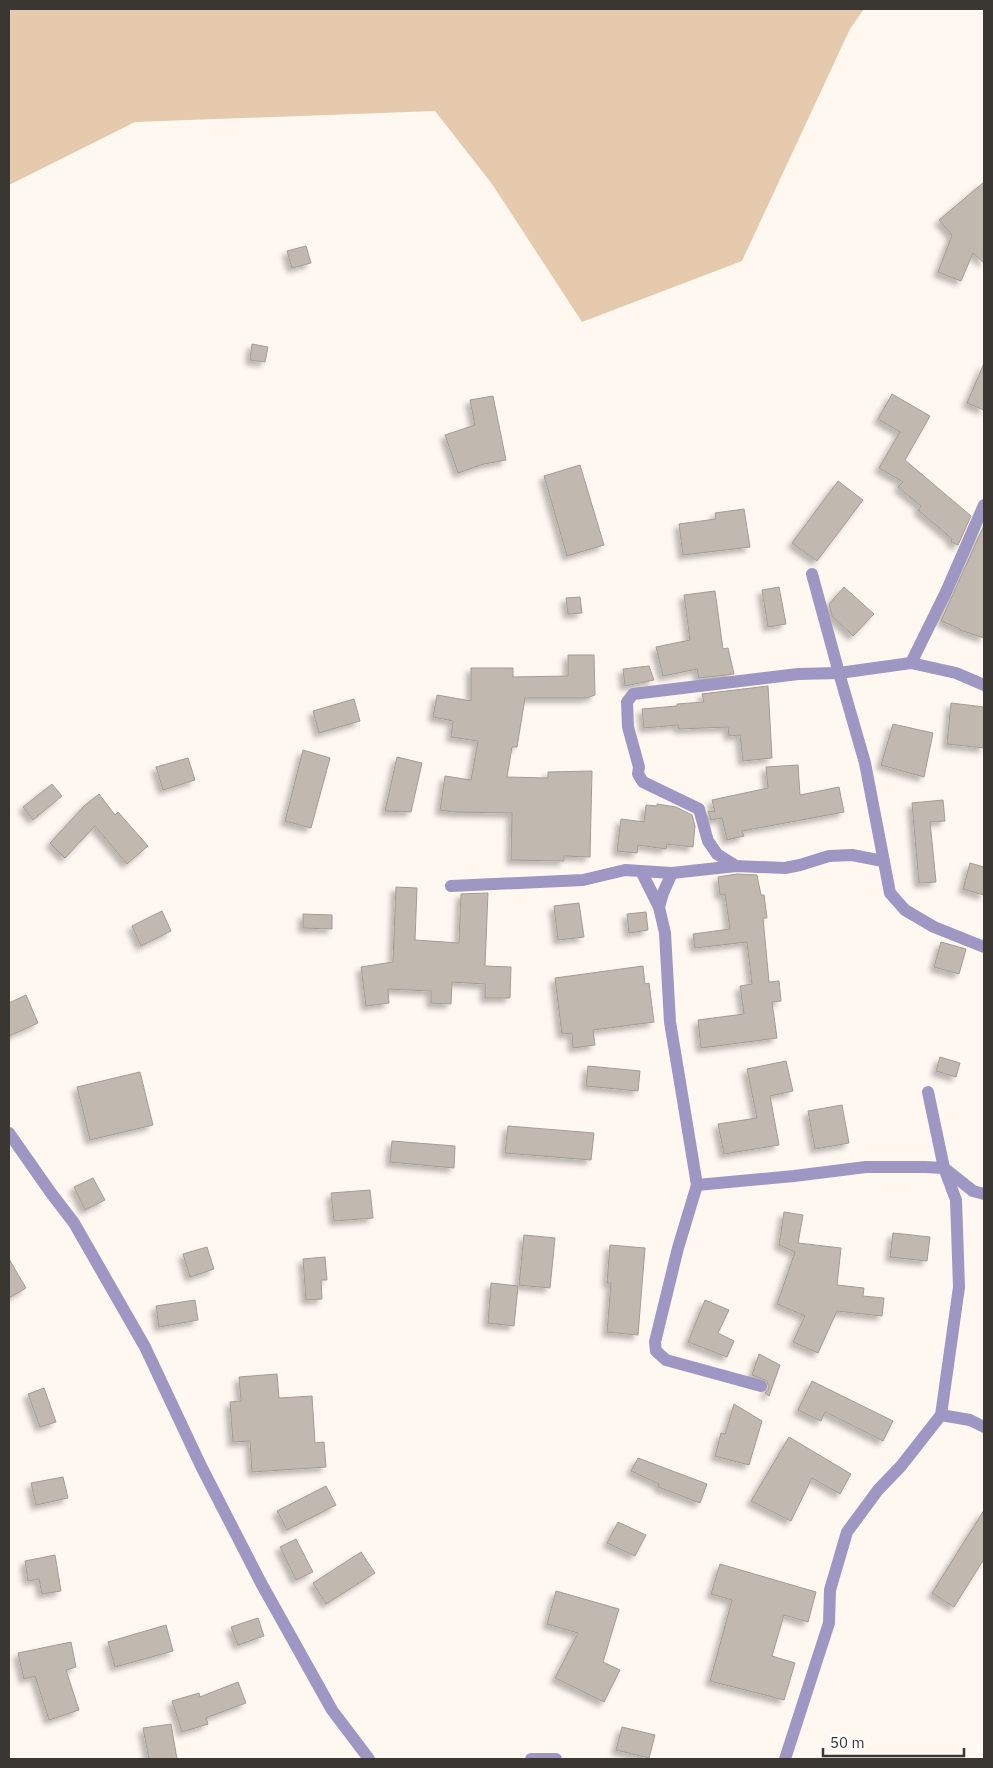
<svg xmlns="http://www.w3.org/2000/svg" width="993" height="1768" viewBox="0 0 993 1768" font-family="'IBM Plex Sans',sans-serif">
<defs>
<filter id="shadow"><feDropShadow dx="-4.5" dy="4.5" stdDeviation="2.5" flood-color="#0004"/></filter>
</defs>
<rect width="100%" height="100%" fill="#fff8f1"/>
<!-- green -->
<path fill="#e5caae" d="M 9,9 L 864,9 L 850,29 L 742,261 L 582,322 L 492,184 L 435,111 L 135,122 L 9,185 Z"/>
<!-- building -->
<g fill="#c1b9b0" stroke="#a49c94" filter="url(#shadow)">
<path d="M 984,182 L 984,263 L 973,253 L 961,281 L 938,272 L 952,235 L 939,220 Z"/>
<path d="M 306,246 L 311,263 L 292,268 L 287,251 Z"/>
<path d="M 252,344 L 268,347 L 265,362 L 250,360 Z"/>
<path d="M 984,363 L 984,410 L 967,403 Z"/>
<path d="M 892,394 L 930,416 L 905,460 L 971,516 L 958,545 L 951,542 L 952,539 L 918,510 L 921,506 L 898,487 L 903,482 L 879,468 L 900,432 L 878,419 Z"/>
<path d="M 493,396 L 506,460 L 484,464 L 458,473 L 445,435 L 475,425 L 470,400 Z"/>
<path d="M 580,465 L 604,545 L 567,556 L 544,476 Z"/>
<path d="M 838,481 L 863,500 L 817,561 L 792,543 Z"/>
<path d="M 744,509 L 750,547 L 683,555 L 679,524 L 716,519 L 715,513 Z"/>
<path d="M 984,525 L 984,638 L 960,630 L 960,629 L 941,621 Z"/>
<path d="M 779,587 L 786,624 L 768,627 L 762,590 Z"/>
<path d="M 844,587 L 874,614 L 853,636 L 832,616 L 829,604 Z"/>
<path d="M 715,591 L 723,649 L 728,648 L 734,674 L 699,678 L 697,669 L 663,676 L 656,647 L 690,640 L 684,595 Z"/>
<path d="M 580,597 L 582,613 L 568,614 L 566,598 Z"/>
<path d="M 568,655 L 594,655 L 595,695 L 586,698 L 525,698 L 517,747 L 512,747 L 507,777 L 548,778 L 548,772 L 592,771 L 590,857 L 564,856 L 564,861 L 511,860 L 512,813 L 454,812 L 440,810 L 445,776 L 471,780 L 478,741 L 451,737 L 453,721 L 433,717 L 437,695 L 471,701 L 471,668 L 513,668 L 513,677 L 568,676 Z"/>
<path d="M 649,666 L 654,680 L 625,686 L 623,669 Z"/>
<path d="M 768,686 L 772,758 L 743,761 L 740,735 L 729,736 L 728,727 L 679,729 L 678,725 L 644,728 L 642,709 L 677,706 L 677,704 L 704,702 L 702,694 Z"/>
<path d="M 354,699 L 360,721 L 319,733 L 313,711 Z"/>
<path d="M 951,703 L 984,707 L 984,748 L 947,744 Z"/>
<path d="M 893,724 L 933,733 L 924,777 L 881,765 Z"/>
<path d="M 303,750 L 330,758 L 311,828 L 285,821 Z"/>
<path d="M 397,757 L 422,763 L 411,812 L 385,811 Z"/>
<path d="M 188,758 L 195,780 L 163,790 L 156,767 Z"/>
<path d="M 798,765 L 800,795 L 839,787 L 844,812 L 742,831 L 744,836 L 727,840 L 722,818 L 711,820 L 708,811 L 715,812 L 712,800 L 768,788 L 766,767 Z"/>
<path d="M 52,784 L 62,796 L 33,820 L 23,807 Z"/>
<path d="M 99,794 L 115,815 L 118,812 L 148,846 L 127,864 L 95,826 L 65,858 L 50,843 L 84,806 Z"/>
<path d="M 943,800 L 945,821 L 930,822 L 936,882 L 919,883 L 912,803 Z"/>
<path d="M 657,804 L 676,807 L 692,815 L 695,826 L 693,847 L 667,844 L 666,849 L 638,845 L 637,853 L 617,851 L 621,819 L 644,822 L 646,805 L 657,806 Z"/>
<path d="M 970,863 L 984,867 L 984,895 L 963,889 Z"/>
<path d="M 737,874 L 757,875 L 761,895 L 764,895 L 767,918 L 763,918 L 769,982 L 779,981 L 781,1001 L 772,1002 L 777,1038 L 701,1048 L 698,1020 L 744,1014 L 740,986 L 752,984 L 747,942 L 695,948 L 693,934 L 730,929 L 725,894 L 720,895 L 718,877 Z"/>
<path d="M 396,887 L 417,888 L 415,940 L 459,943 L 461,894 L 488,893 L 485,966 L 511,967 L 510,998 L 485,998 L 485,984 L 452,982 L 451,1004 L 431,1003 L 431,991 L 388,989 L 389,1003 L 366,1006 L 361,967 L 393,962 Z"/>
<path d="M 579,903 L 584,937 L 558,940 L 554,906 Z"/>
<path d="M 162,911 L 171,931 L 141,946 L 132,926 Z"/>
<path d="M 646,912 L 648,930 L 629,933 L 627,914 Z"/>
<path d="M 303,914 L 332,915 L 332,929 L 303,928 Z"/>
<path d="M 941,942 L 966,949 L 959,974 L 934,967 Z"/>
<path d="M 643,966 L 645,984 L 649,983 L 654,1022 L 593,1030 L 595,1045 L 573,1048 L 572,1033 L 562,1034 L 555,978 Z"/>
<path d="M 26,995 L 38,1023 L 9,1036 L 9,1003 Z"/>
<path d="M 940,1057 L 960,1063 L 956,1077 L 936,1071 Z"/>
<path d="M 786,1061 L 793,1091 L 770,1096 L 779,1145 L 724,1154 L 718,1124 L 757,1118 L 747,1069 Z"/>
<path d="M 588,1066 L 640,1071 L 638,1091 L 586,1086 Z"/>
<path d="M 140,1072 L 153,1125 L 90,1140 L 77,1087 Z"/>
<path d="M 842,1105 L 849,1143 L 815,1149 L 808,1111 Z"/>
<path d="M 508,1126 L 594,1133 L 591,1160 L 505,1153 Z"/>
<path d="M 392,1141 L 455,1146 L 454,1168 L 390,1162 Z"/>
<path d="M 93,1178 L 105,1200 L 85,1210 L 74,1187 Z"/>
<path d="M 370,1190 L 373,1218 L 334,1221 L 331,1193 Z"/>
<path d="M 784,1212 L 803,1215 L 798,1243 L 841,1248 L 837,1285 L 864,1288 L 863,1296 L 884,1298 L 882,1316 L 837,1311 L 818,1353 L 793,1342 L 805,1316 L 777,1304 L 795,1252 L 779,1245 Z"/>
<path d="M 893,1233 L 930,1237 L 927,1261 L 890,1257 Z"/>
<path d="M 524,1235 L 555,1238 L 550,1288 L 519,1285 Z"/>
<path d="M 610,1245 L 645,1248 L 638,1335 L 607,1332 L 611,1283 L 607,1283 Z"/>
<path d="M 207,1247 L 214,1269 L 190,1277 L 183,1254 Z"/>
<path d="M 325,1257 L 327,1280 L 321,1280 L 322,1299 L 306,1300 L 303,1259 Z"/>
<path d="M 9,1259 L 26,1288 L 9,1298 Z"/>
<path d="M 491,1283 L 518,1286 L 514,1326 L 488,1323 Z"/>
<path d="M 195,1300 L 198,1320 L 159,1327 L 156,1306 Z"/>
<path d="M 705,1300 L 729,1310 L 718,1333 L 734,1341 L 727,1357 L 688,1342 Z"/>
<path d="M 759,1354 L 780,1365 L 769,1396 L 765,1393 L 769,1388 L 767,1381 L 752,1375 Z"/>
<path d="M 277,1374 L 279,1398 L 312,1396 L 315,1443 L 324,1442 L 326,1467 L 252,1472 L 250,1441 L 233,1442 L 230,1402 L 241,1401 L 239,1377 Z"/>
<path d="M 812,1381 L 893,1421 L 883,1441 L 825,1412 L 821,1421 L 798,1410 Z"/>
<path d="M 44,1388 L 56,1422 L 40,1427 L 28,1394 Z"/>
<path d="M 734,1404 L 762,1421 L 749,1465 L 715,1456 L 721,1433 L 725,1434 Z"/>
<path d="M 789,1437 L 851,1474 L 840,1494 L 812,1478 L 791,1521 L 751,1501 Z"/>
<path d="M 638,1458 L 707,1484 L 700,1503 L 658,1487 L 659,1484 L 631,1471 Z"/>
<path d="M 63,1477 L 68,1498 L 36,1505 L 31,1483 Z"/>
<path d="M 326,1486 L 336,1505 L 287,1530 L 277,1511 Z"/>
<path d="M 984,1510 L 984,1559 L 954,1607 L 932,1593 Z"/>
<path d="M 618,1522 L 646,1535 L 635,1556 L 607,1543 Z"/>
<path d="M 296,1539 L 313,1572 L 296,1580 L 280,1547 Z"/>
<path d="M 361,1552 L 375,1573 L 326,1604 L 313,1583 Z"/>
<path d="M 55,1555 L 61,1591 L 42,1594 L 39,1579 L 28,1581 L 25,1561 Z"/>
<path d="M 720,1564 L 816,1592 L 808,1622 L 784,1615 L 772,1656 L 795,1663 L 784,1700 L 710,1681 L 732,1600 L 711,1594 Z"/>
<path d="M 556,1591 L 619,1609 L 603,1662 L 620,1670 L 604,1702 L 555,1678 L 578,1633 L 547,1624 Z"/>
<path d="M 258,1618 L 264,1636 L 238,1645 L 231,1627 Z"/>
<path d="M 166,1625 L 173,1651 L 115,1667 L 108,1642 Z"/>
<path d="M 71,1642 L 76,1667 L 66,1670 L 79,1710 L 49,1720 L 35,1676 L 24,1679 L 18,1653 Z"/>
<path d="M 238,1682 L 246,1703 L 206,1718 L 208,1724 L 182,1732 L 172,1701 L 199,1693 L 200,1697 Z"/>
<path d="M 171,1724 L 177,1759 L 149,1759 L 143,1728 Z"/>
<path d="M 622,1727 L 655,1735 L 649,1758 L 616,1750 Z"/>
</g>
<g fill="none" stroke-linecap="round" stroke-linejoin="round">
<!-- minor -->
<g stroke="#9f97c3" stroke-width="12">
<path d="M 812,574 L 839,673 L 865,763 L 890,893 L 905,910 L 934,927 L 984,947"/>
<path d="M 911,663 L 946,592 L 984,505"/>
<path d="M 736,866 L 717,854 L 708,841 L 699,809 L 643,782 L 638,774 L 639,767 L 628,727 L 627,702 L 633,694 L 798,674 L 839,673 L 911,663 L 956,673 L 984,685"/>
<path d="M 641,871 L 659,907"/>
<path d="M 672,873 L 663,893 L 659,907 L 665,933 L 670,1022 L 697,1185 L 678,1248 L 655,1342 L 656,1351 L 666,1360 L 761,1386"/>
<path d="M 451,886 L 583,880 L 625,870 L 672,873 L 736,866 L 785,868 L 800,865 L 829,856 L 852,855 L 883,861"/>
<path d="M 9,1133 L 51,1193 L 74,1223 L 145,1347 L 201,1466 L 261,1583 L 332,1710 L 369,1759"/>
<path d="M 697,1185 L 794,1176 L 866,1167 L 925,1167 L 944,1168 L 973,1191 L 984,1194"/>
<path d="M 941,1415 L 970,1420 L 984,1427"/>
<path d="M 531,1759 L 556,1759"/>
<path d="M 785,1759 L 829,1623 L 830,1590 L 847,1532 L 878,1490 L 901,1466 L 941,1415 L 959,1287 L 956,1200 L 944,1168 L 928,1092"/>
</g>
</g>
<!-- border -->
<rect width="993" height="1768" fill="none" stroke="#3a3733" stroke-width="20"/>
<!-- scale -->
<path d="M823 1748v8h141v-8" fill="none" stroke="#3a3733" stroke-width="2.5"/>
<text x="830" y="1748" font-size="15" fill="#3a3733" stroke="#ffffff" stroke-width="4" paint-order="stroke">50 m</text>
</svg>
